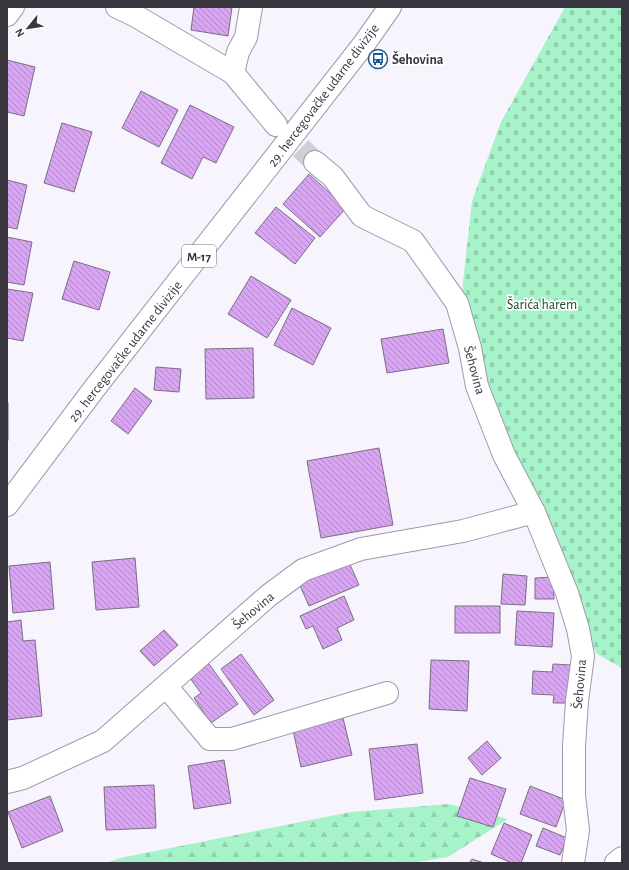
<svg xmlns="http://www.w3.org/2000/svg" width="629" height="870" viewBox="0 0 629 870" font-family="'Alegreya Sans',sans-serif">
<defs>
<pattern id="forest-firs" width="22" height="20" patternUnits="userSpaceOnUse"><rect width="22" height="20" fill="#a7f3c9"/><path d="M5 1l3.5 6h-7zM16 11l3.5 6h-7z" fill="#90d1ae"/></pattern>
<pattern id="cemetery-stones" width="16" height="16" patternUnits="userSpaceOnUse"><rect width="16" height="16" fill="#a7f3c9"/><path d="M2 7V4a2 2 0 0 1 4 0v3zM10 15v-3a2 2 0 0 1 4 0v3z" fill="#90d1ae"/></pattern>
<pattern id="building-back-hatch" width="6" height="6" patternUnits="userSpaceOnUse"><rect width="6" height="6" fill="#d8a4f3"/><path d="M-1 5l2 2M0 0l6 6M5-1l2 2" fill="none" stroke="#b086c6"/></pattern>
</defs>
<rect width="100%" height="100%" fill="#f7f4fd"/>
<!-- forest -->
<path fill="url(#forest-firs)" d="M 449,804 L 508,819 L 448,857 L 412,863 L 106,863 L 120,858 L 351,812 Z"/>
<!-- cemetery -->
<path fill="url(#cemetery-stones)" d="M 565,7 L 622,7 L 622,668 L 597,654 L 559,577 L 508,467 L 461,301 L 472,201 L 501,122 Z"/>
<!-- building -->
<g fill="url(#building-back-hatch)" stroke="#7b6e81">
<path d="M 194,7 L 232,7 L 228,36 L 191,30 Z"/>
<path d="M 7,60 L 35,67 L 24,116 L 7,112 Z"/>
<path d="M 141,91 L 178,110 L 159,147 L 122,128 Z"/>
<path d="M 190,105 L 234,127 L 216,163 L 203,157 L 192,179 L 161,163 Z"/>
<path d="M 62,123 L 92,132 L 74,192 L 44,183 Z"/>
<path d="M 309,174 L 346,208 L 320,237 L 283,204 Z"/>
<path d="M 7,180 L 27,185 L 17,229 L 7,227 Z"/>
<path d="M 276,207 L 315,238 L 295,264 L 255,233 Z"/>
<path d="M 7,237 L 32,242 L 24,285 L 7,282 Z"/>
<path d="M 74,261 L 110,272 L 99,310 L 62,299 Z"/>
<path d="M 251,276 L 291,300 L 267,338 L 228,314 Z"/>
<path d="M 7,289 L 33,293 L 23,341 L 7,338 Z"/>
<path d="M 292,308 L 331,328 L 313,365 L 274,345 Z"/>
<path d="M 443,329 L 449,363 L 387,373 L 381,339 Z"/>
<path d="M 253,348 L 254,398 L 206,399 L 205,349 Z"/>
<path d="M 156,367 L 181,369 L 179,392 L 154,390 Z"/>
<path d="M 135,388 L 152,401 L 128,434 L 111,421 Z"/>
<rect x="7" y="403" width="1" height="37"/>
<path d="M 379,448 L 393,525 L 321,538 L 307,461 Z"/>
<path d="M 135,558 L 139,607 L 96,610 L 92,562 Z"/>
<path d="M 348,560 L 359,585 L 309,606 L 298,581 Z"/>
<path d="M 50,562 L 54,609 L 13,613 L 9,566 Z"/>
<path d="M 503,574 L 527,576 L 525,605 L 501,604 Z"/>
<path d="M 553,577 L 554,599 L 535,599 L 535,578 Z"/>
<path d="M 344,596 L 354,620 L 337,628 L 342,640 L 323,649 L 313,626 L 306,629 L 300,616 Z"/>
<rect x="455" y="606" width="45" height="27"/>
<path d="M 517,611 L 554,613 L 552,647 L 515,645 Z"/>
<path d="M 21,620 L 23,641 L 35,640 L 42,716 L 7,720 L 7,622 Z"/>
<path d="M 164,630 L 178,645 L 154,666 L 140,651 Z"/>
<path d="M 241,654 L 274,700 L 254,715 L 221,669 Z"/>
<path d="M 206,660 L 238,704 L 211,723 L 194,698 L 201,693 L 187,674 Z"/>
<path d="M 431,660 L 469,661 L 467,711 L 429,709 Z"/>
<path d="M 553,664 L 571,665 L 569,703 L 553,703 L 554,695 L 532,694 L 533,671 L 552,672 Z"/>
<path d="M 343,718 L 352,755 L 301,767 L 293,730 Z"/>
<path d="M 487,741 L 501,758 L 482,775 L 468,758 Z"/>
<path d="M 417,744 L 423,793 L 375,800 L 369,749 Z"/>
<path d="M 224,760 L 231,803 L 194,809 L 188,766 Z"/>
<path d="M 470,778 L 506,789 L 493,827 L 457,816 Z"/>
<path d="M 154,785 L 156,828 L 106,830 L 104,787 Z"/>
<path d="M 530,786 L 566,800 L 556,827 L 520,814 Z"/>
<path d="M 50,796 L 63,831 L 22,848 L 8,812 Z"/>
<path d="M 504,823 L 532,835 L 521,863 L 512,863 L 491,854 Z"/>
<path d="M 543,828 L 567,838 L 560,855 L 536,846 Z"/>
<path d="M 472,859 L 484,863 L 469,863 Z"/>
</g>
<g fill="none" stroke-linecap="round" stroke-linejoin="round">
<!-- street-tunnel -->
<path stroke="#d1ced7" stroke-width="22" stroke-dasharray="22 11" stroke-linecap="butt" d="M 277,125 L 315,162"/>
<!-- street casing -->
<g stroke="#a198ad" stroke-width="24">
<g id="street">
<path d="M 117,7 L 134,15 L 233,73 L 276,125"/>
<path d="M 7,15 L 13,7"/>
<path d="M 233,73 L 238,52 L 246,37 L 251,7"/>
<path d="M 315,162 L 333,177 L 362,216 L 413,241 L 457,303 L 470,348 L 477,386 L 504,455 L 534,512 L 567,593 L 578,629 L 583,656 L 577,701 L 574,746 L 574,796 L 578,830 L 573,863"/>
<path d="M 166,686 L 210,739 L 232,739 L 387,693"/>
<path d="M 7,782 L 23,778 L 103,741 L 268,596 L 303,570 L 361,549 L 463,531 L 534,512"/>
</g>
</g>
<!-- secondary casing -->
<g stroke="#a198ad" stroke-width="24">
<path id="secondary" d="M 616,863 L 622,858"/>
</g>
<!-- primary casing -->
<g stroke="#a198ad" stroke-width="24">
<path id="primary" d="M 7,505 L 94,389 L 364,44 L 390,7"/>
</g>
<!-- street -->
<use href="#street" stroke="#fff" stroke-width="22"/>
<!-- secondary -->
<use href="#secondary" stroke="#fff" stroke-width="22"/>
<!-- primary -->
<use href="#primary" stroke="#fff" stroke-width="22"/>
</g>
<!-- icons -->
<defs>
<g id="bus-ring" transform="scale(1)"><circle r="9.5" fill="#fff" stroke="#1b5a90" stroke-width="1.5"/><path d="M-5-6H5V4H4V6H2V4H-2V6H-4V4H-5ZM-3.5-4V0h7V-4ZM-3.5 1.2v1.5H-2V1.2ZM2 1.2v1.5H3.5V1.2Z" fill="#1b5a90"/></g>
</defs>
<g fill-rule="evenodd">
<use href="#bus-ring" x="378" y="59"/>
</g>
<g text-anchor="middle" stroke-width="3.5" stroke-linejoin="round" paint-order="stroke">
<!-- shield labels -->
<rect fill="#fff" stroke="#757279" stroke-width="1" x="182" y="245" width="34" height="22" rx="3"/>
<g font-size="13" font-weight="bold" fill="#3a363f">
<text x="199" y="261">M-17</text>
</g>
<!-- poi labels -->
<g font-size="14" font-weight="bold" fill="#3a363f" stroke="#fff" text-anchor="start">
<text x="392" y="64">Šehovina</text>
</g>
<!-- street labels -->
<g font-size="14" fill="#3a363f" stroke="#fff">
<text transform="translate(323 95) rotate(-53)" y="5">29. hercegovačke udarne divizije</text>
<text transform="translate(125 351) rotate(-52)" y="5">29. hercegovačke udarne divizije</text>
<text transform="translate(475 370) rotate(75)" y="5">Šehovina</text>
<text transform="translate(253 610) rotate(-40)" y="5">Šehovina</text>
<text transform="translate(579 684) rotate(-85)" y="5">Šehovina</text>
</g>
<!-- park labels -->
<g font-size="14" fill="#1c4631" stroke="#fff">
<text x="542" y="309">Šarića harem</text>
</g>
</g>
<!-- border -->
<rect width="629" height="870" fill="none" stroke="#3a363f" stroke-width="16"/>
<!-- north arrow -->
<g transform="translate(28 28) rotate(240)" stroke="#ffffff" stroke-width="3" paint-order="stroke">
<path d="M0-3L7 15L0 10L-7 15Z" fill="#3a363f"/>
<text y="-6" font-size="11" font-weight="bold" text-anchor="middle" fill="#3a363f">N</text>
</g>
</svg>
